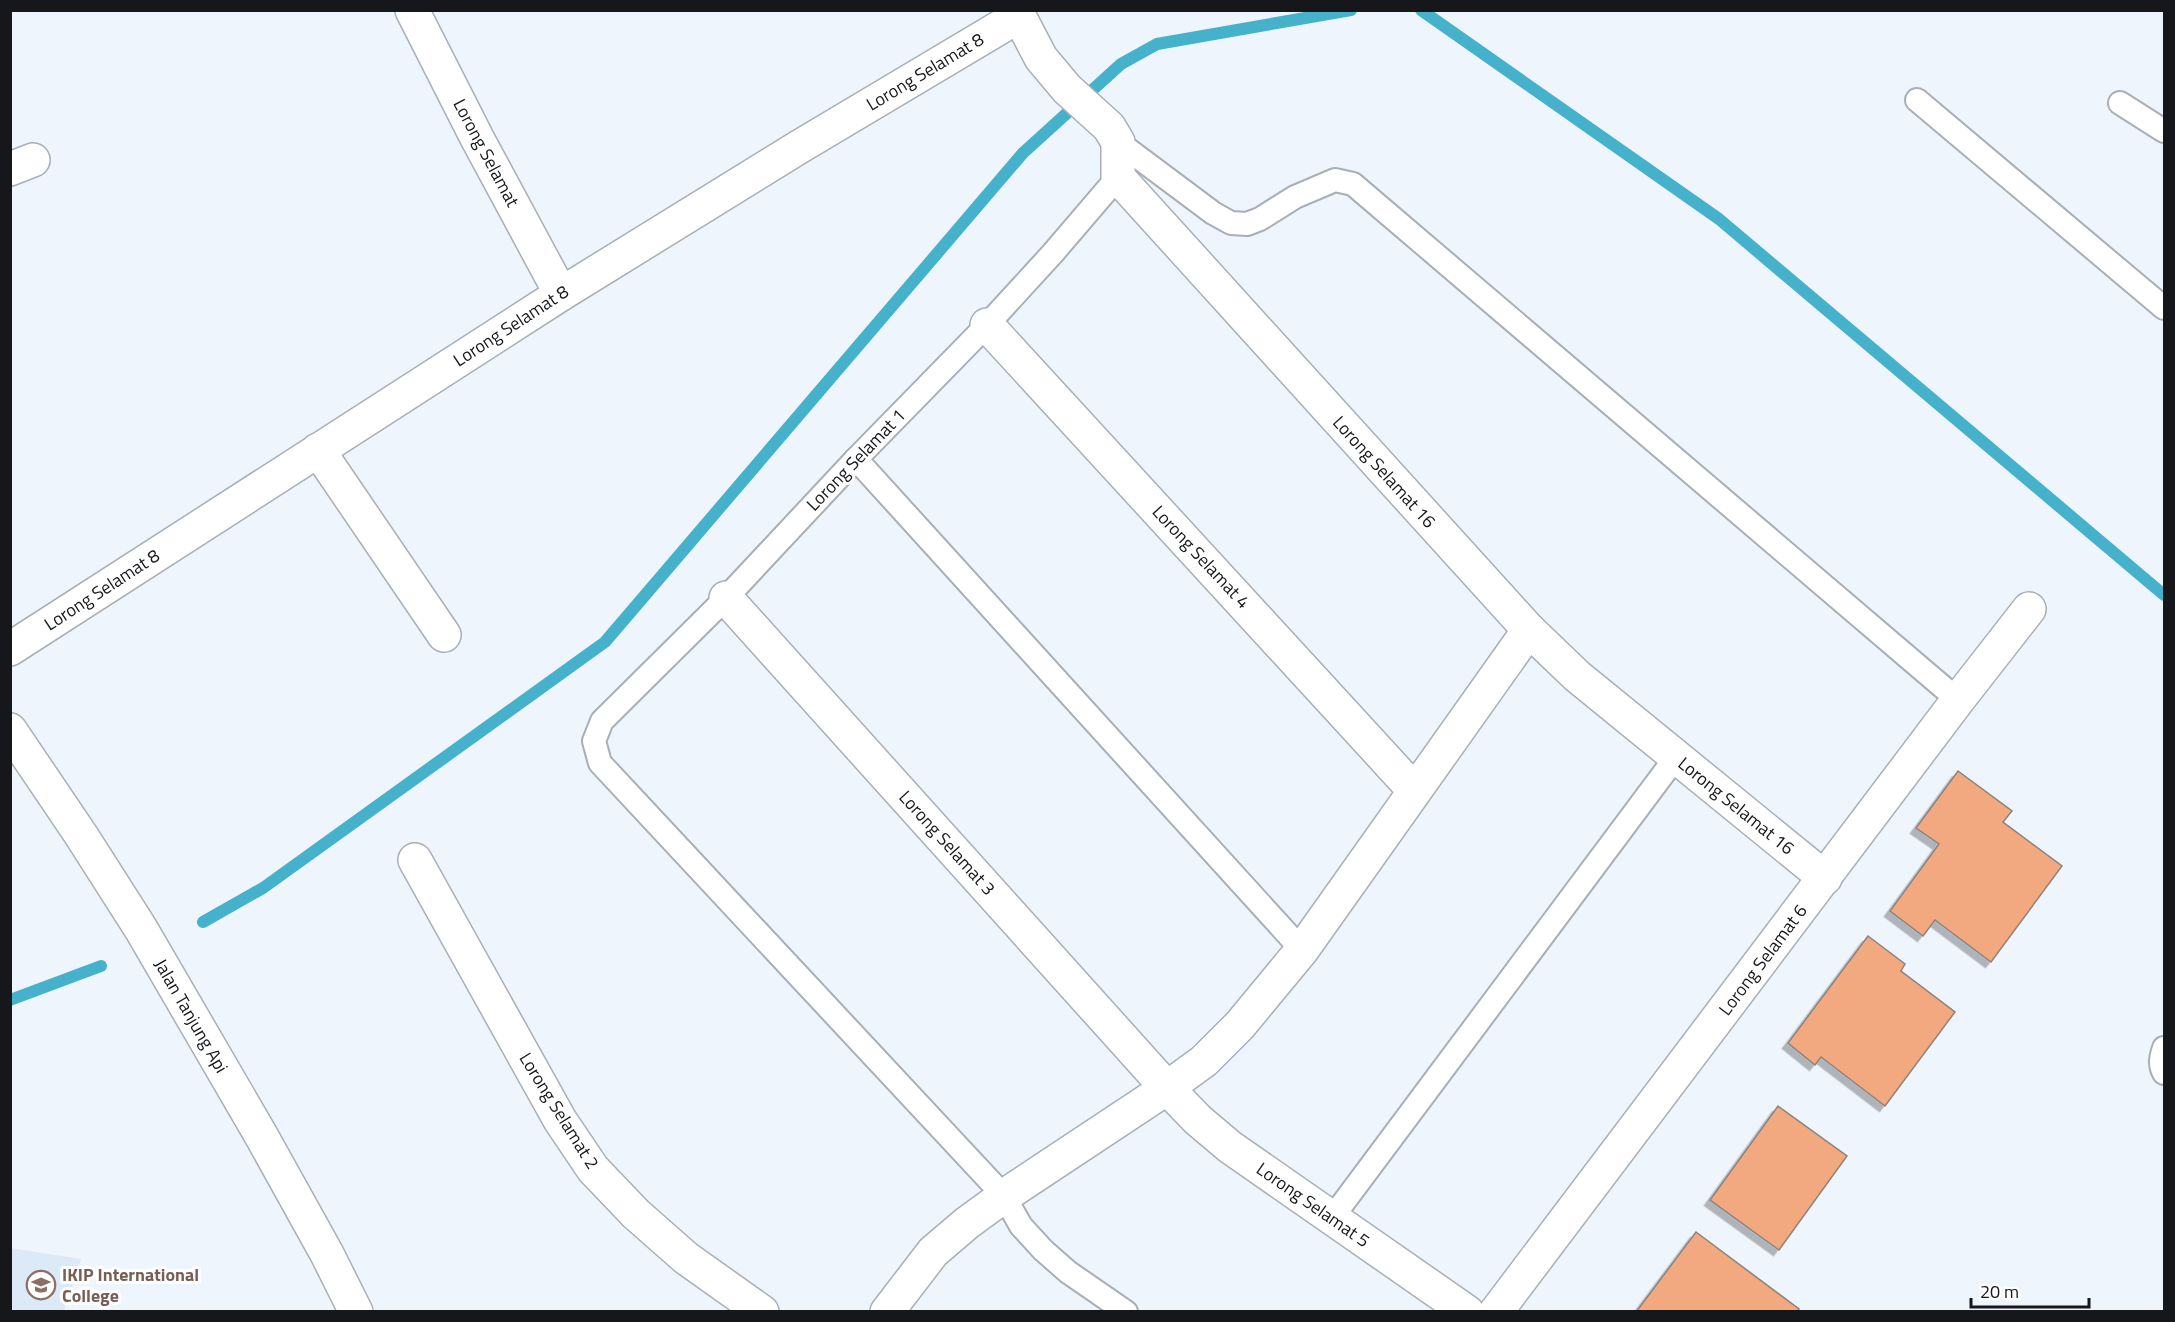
<svg xmlns="http://www.w3.org/2000/svg" width="2175" height="1322" viewBox="0 0 2175 1322" font-family="'Titillium Web',sans-serif">
<defs>
<filter id="shadow"><feDropShadow dx="-5.5" dy="5.5" stdDeviation="0" flood-color="#0004"/></filter>
</defs>
<rect width="100%" height="100%" fill="#eef5fd"/>
<!-- built -->
<path fill="#dce9f6" d="M 10,1248 L 81,1259 L 64,1311 L 11,1311 Z"/>
<g fill="none" stroke-linecap="round" stroke-linejoin="round">
<!-- stream -->
<g stroke="#46b1cb" stroke-width="12">
<path d="M 1421,10 L 1719,219 L 2164,595"/>
<path d="M 203,922 L 263,888 L 605,642 L 1023,153 L 1121,64 L 1157,44 L 1351,10"/>
<path d="M 10,1000 L 101,966"/>
</g>
</g>
<!-- building -->
<g fill="#f3a980" stroke="#8b827d" stroke-width="1.5" filter="url(#shadow)">
<path d="M 1958,771 L 2012,811 L 2003,822 L 2062,866 L 1991,962 L 1935,920 L 1923,936 L 1890,911 L 1939,844 L 1916,828 Z"/>
<path d="M 1868,936 L 1905,964 L 1901,971 L 1955,1012 L 1885,1106 L 1821,1057 L 1815,1065 L 1788,1043 Z"/>
<path d="M 1778,1106 L 1847,1156 L 1779,1250 L 1710,1200 Z"/>
<path d="M 1696,1232 L 1799,1309 L 1797,1312 L 1636,1312 Z"/>
</g>
<g fill="none" stroke-linecap="round" stroke-linejoin="round">
<!-- service casing -->
<g stroke="#a8afb7" stroke-width="26">
<g id="service">
<path d="M 1917,100 L 2164,308"/>
<path d="M 2120,103 L 2164,131"/>
<path d="M 1118,142 L 1213,213 L 1231,223 L 1247,224 L 1260,219 L 1295,197 L 1335,180 L 1353,184 L 1958,700"/>
<path d="M 1118,177 L 1053,253 L 987,325 L 856,459 L 726,598 L 602,721 L 594,741 L 600,763 L 1004,1196 L 1021,1226 L 1043,1250 L 1068,1272 L 1126,1312"/>
<path d="M 856,459 L 1302,950"/>
<path d="M 2164,1048 C 2161,1057 2159,1064 2164,1073"/>
<path d="M 1332,1218 L 1676,757"/>
</g>
</g>
<!-- minor casing -->
<g stroke="#a8afb7" stroke-width="36">
<g id="minor">
<path d="M 412,10 L 477,138 L 561,294"/>
<path d="M 1016,10 L 1041,58 L 1067,89 L 1109,127 L 1118,142 L 1118,177 L 1529,630 L 1577,676 L 1825,878"/>
<path d="M 10,169 L 33,160"/>
<path d="M 987,325 L 1414,790"/>
<path d="M 318,450 L 444,635"/>
<path d="M 726,598 L 1167,1088 L 1198,1120 L 1230,1147 L 1467,1312"/>
<path d="M 10,649 L 561,294 L 799,147 L 1019,16"/>
<path d="M 415,860 L 560,1120 L 593,1169 L 636,1214 L 686,1258 L 762,1312"/>
<path d="M 887,1312 L 933,1252 L 967,1223 L 1004,1196 L 1167,1088 L 1204,1061 L 1240,1025 L 1302,950 L 1529,630"/>
<path d="M 1496,1312 L 1958,700 L 2029,609"/>
</g>
</g>
<!-- tertiary casing -->
<g stroke="#a8afb7" stroke-width="36">
<path id="tertiary" d="M 10,730 L 81,835 L 141,929 L 262,1137 L 327,1254 L 356,1312"/>
</g>
<!-- service -->
<use href="#service" stroke="#fff" stroke-width="22"/>
<!-- minor -->
<use href="#minor" stroke="#fff" stroke-width="33"/>
<!-- tertiary -->
<use href="#tertiary" stroke="#fff" stroke-width="33"/>
</g>
<!-- icons -->
<defs>
<g id="university-ring" transform="scale(1.5)"><circle r="9.5" fill="#fff" stroke="#8d6e63" stroke-width="1.5"/><path d="M0-5L7-2L0 1L-7-2ZM-4 1L0 2.5L4 1V4Q0 6-4 4Z" fill="#8d6e63"/></g>
</defs>
<g fill-rule="evenodd">
<use href="#university-ring" x="41" y="1285"/>
</g>
<g text-anchor="middle" stroke-width="6" stroke-linejoin="round" paint-order="stroke">
<!-- street labels -->
<g font-size="18" fill="#15171a" stroke="#fff">
<text transform="translate(925 72) rotate(-31)" y="6">Lorong Selamat 8</text>
<text transform="translate(486 153) rotate(62)" y="6">Lorong Selamat</text>
<text transform="translate(511 326) rotate(-33)" y="6">Lorong Selamat 8</text>
<text transform="translate(856 460) rotate(-46)" y="6">Lorong Selamat 1</text>
<text transform="translate(1384 472) rotate(48)" y="6">Lorong Selamat 16</text>
<text transform="translate(1201 557) rotate(47)" y="6">Lorong Selamat 4</text>
<text transform="translate(102 590) rotate(-33)" y="6">Lorong Selamat 8</text>
<text transform="translate(1736 806) rotate(39)" y="6">Lorong Selamat 16</text>
<text transform="translate(947 843) rotate(48)" y="6">Lorong Selamat 3</text>
<text transform="translate(1763 960) rotate(-53)" y="6">Lorong Selamat 6</text>
<text transform="translate(191 1016) rotate(60)" y="6">Jalan Tanjung Api</text>
<text transform="translate(559 1111) rotate(58)" y="6">Lorong Selamat 2</text>
<text transform="translate(1313 1205) rotate(35)" y="6">Lorong Selamat 5</text>
</g>
<!-- education labels -->
<g font-size="18" font-weight="bold" fill="#785e54" stroke="#fff" text-anchor="start">
<text x="62" y="1281">IKIP International<tspan x="62" dy="21">College</tspan></text>
</g>
</g>
<!-- border -->
<rect width="2175" height="1322" fill="none" stroke="#15171a" stroke-width="24"/>
<!-- scale -->
<path d="M1971 1298v9h118v-9" fill="none" stroke="#15171a" stroke-width="3"/>
<text x="1980" y="1298" font-size="18" fill="#15171a" stroke="#ffffff" stroke-width="4.5" paint-order="stroke">20 m</text>
</svg>
